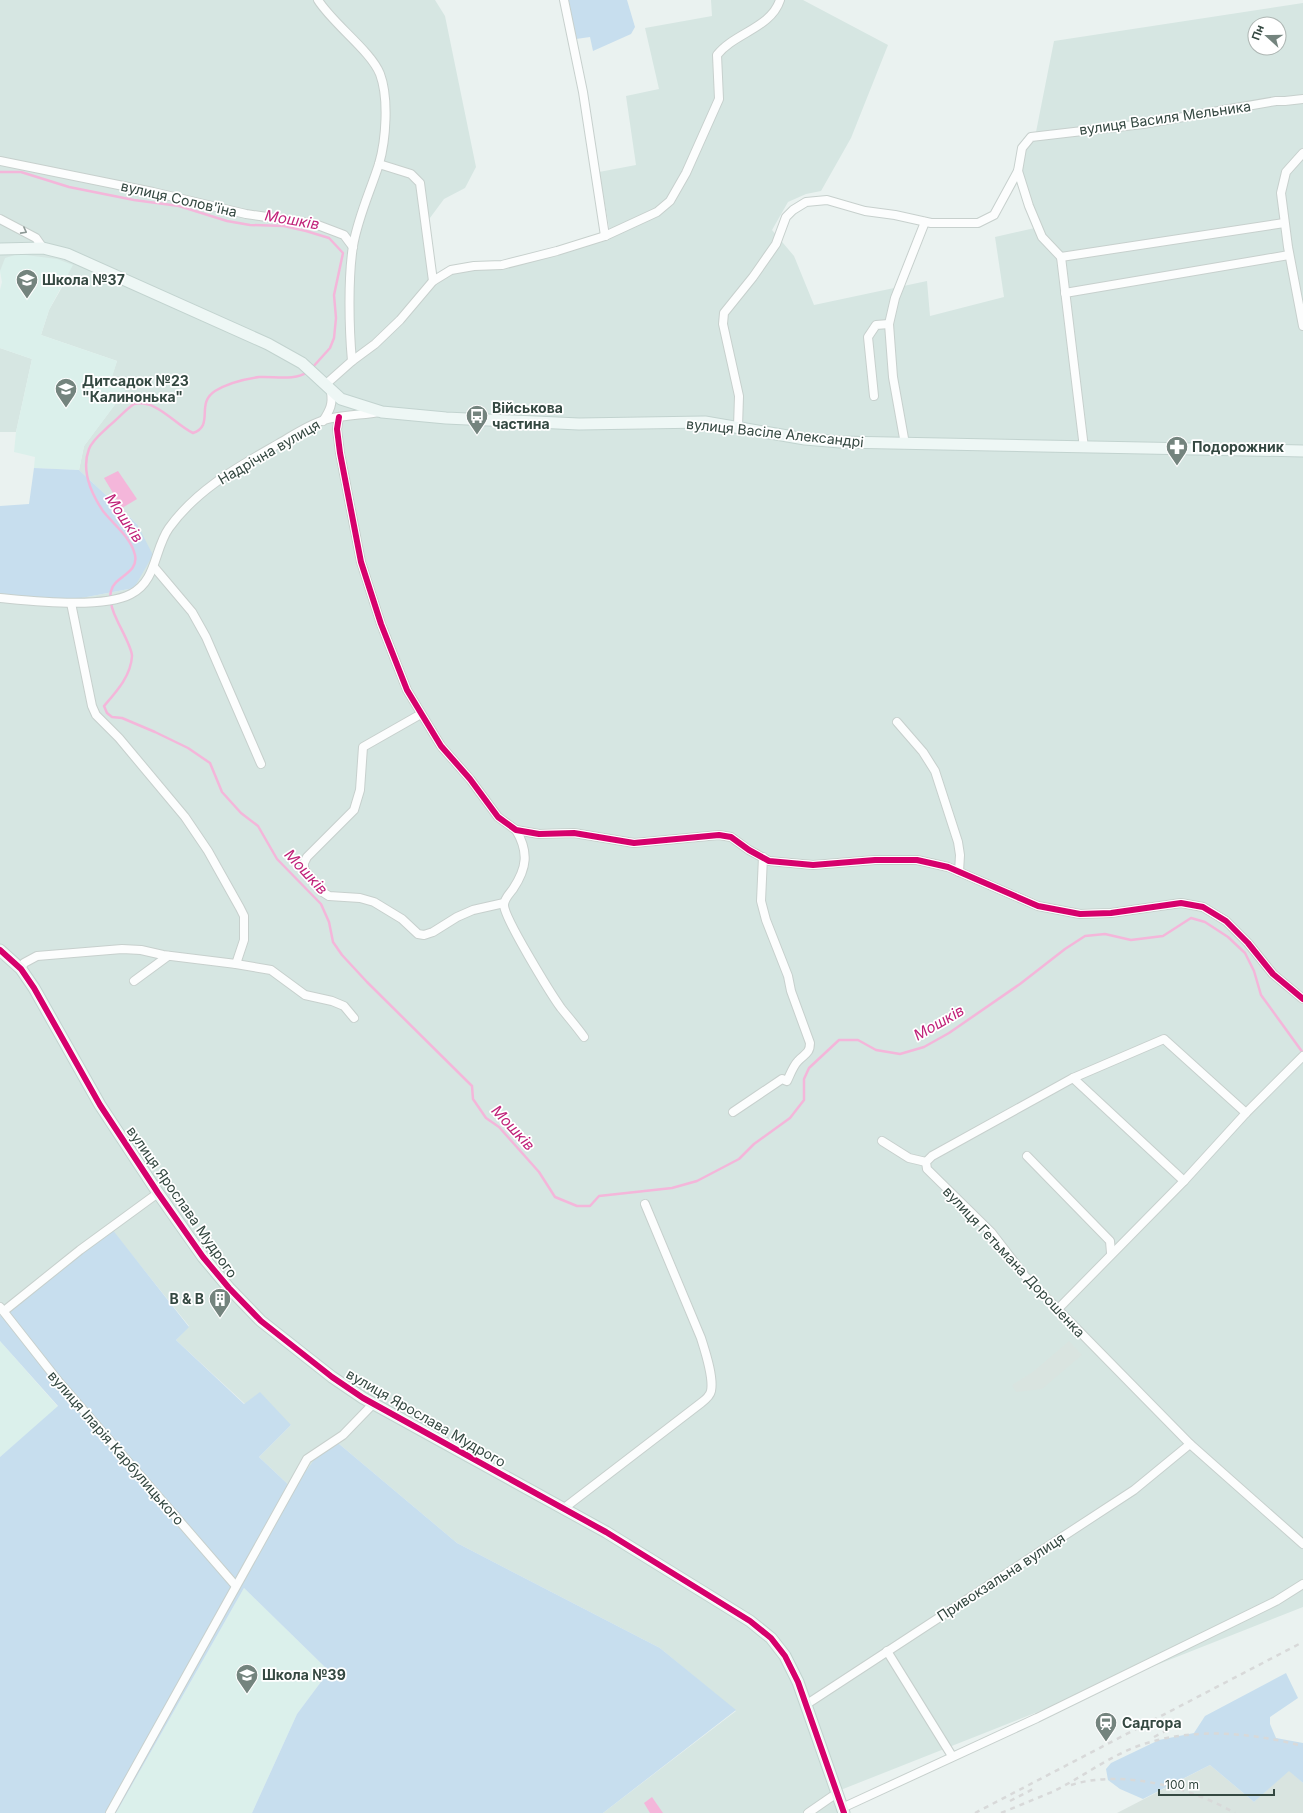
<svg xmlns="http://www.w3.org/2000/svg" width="1303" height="1813" viewBox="0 0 1303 1813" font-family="Inter,sans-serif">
<rect width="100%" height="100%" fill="#eaf2f0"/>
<!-- residential -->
<g fill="#d6e6e2" fill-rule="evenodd">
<path d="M 0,0 L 435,0 L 445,16 L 476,167 L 465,188 L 444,199 L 424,226 L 429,281 L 460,271 L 511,267 L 611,237 L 599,172 L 636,165 L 626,96 L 659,89 L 645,28 L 712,16 L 711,0 L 803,0 L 888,45 L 851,138 L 821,191 L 806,194 L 788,202 L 772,230 L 794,256 L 814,305 L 927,281 L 930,316 L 1004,297 L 995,237 L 1039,227 L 1025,190 L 1022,167 L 1025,149 L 1036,132 L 1054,41 L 1303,3 L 1303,1607 L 838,1791 L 846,1813 L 603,1813 L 736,1711 L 660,1648 L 457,1543 L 338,1443 L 293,1489 L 259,1457 L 291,1425 L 245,1404 L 176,1340 L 189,1326 L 112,1230 L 0,1316 L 0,596 L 71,600 L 134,588 L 137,524 L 79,470 L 84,446 L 125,391 L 109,384 L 117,361 L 41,335 L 49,310 L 69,275 L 0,271 ZM 1255,24 L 1279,24 L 1279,48 L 1255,48 Z"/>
<path d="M 0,348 L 32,359 L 16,432 L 0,432 Z"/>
</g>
<!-- industrial -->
<g fill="#d9e4e0">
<path d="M 1069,1341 L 1082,1355 L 1042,1389 L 1016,1392 L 1012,1385 L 1034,1371 Z"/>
<path d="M 1210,1765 L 1254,1802 L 1289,1770 L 1303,1783 L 1303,1813 L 1117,1813 Z"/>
</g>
<!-- education -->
<g fill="#dbf0eb">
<path d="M 18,254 L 57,259 L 73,265 L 49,310 L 41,335 L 117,361 L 110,384 L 126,390 L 84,446 L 79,470 L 34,468 L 35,457 L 14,452 L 16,432 L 32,359 L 0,348 L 0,290 L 2,282 L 0,271 L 5,258 Z"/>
<path d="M 0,1341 L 58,1407 L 0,1457 Z"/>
<path d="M 244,1588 L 329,1671 L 297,1714 L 252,1813 L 116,1813 Z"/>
</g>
<!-- green -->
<g fill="#c7deee">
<path d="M 567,0 L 627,0 L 635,27 L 631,34 L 593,51 L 590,37 L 576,39 Z"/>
<path d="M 34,468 L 79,470 L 137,524 L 153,555 L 134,588 L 71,600 L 0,596 L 0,506 L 29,504 Z"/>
<path d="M 112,1229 L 189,1327 L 176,1340 L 244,1404 L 260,1392 L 291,1425 L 259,1457 L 293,1489 L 314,1460 L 338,1443 L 457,1543 L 660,1648 L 736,1710 L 603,1813 L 252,1813 L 297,1714 L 329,1671 L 244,1588 L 116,1813 L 0,1813 L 0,1457 L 58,1406 L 0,1341 L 0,1316 Z"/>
<path d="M 1286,1673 L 1298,1698 L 1270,1717 L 1270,1724 L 1276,1738 L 1303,1743 L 1303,1783 L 1289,1771 L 1254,1802 L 1210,1765 L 1143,1799 L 1120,1789 L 1108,1780 L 1106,1769 L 1111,1763 L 1159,1740 L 1194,1733 L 1205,1716 Z"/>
</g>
<!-- water -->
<g fill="#f4b6da">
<path d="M 118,471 L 137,499 L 122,508 L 104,478 Z"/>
<path d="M 652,1797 L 663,1813 L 650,1813 L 644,1803 Z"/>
</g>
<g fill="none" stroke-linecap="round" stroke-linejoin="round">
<!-- stream -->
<g stroke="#f4b6da" stroke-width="2.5">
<path d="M 0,172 L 21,172 L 69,187 L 134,200 L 179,206 L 227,221 L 250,225 L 284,226 L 306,231 L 329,238 L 343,253 L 334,295 L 336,318 L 334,338 L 330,348 L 312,368"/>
<path d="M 307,372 C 296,381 273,376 259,377 C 245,379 228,383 215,391 C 195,404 215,425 193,433 C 174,424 157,399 134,404 C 125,410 118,419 109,426 C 102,433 93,439 89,449 C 81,470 91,493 103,511 C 113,524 131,537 135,555 C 139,574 114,576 111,591 C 109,600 113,612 117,620 C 121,629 132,648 132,656 C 131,676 116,692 104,706 L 107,713 L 112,717 L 122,718 L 155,732 L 188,748 L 210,763 L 222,792 L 241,813 L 258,826 L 277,859 L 321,904 L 329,922 L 333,942 L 342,955 L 367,982 L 472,1086 L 473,1099 L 486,1118 L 499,1127 L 539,1172 L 555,1197 L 577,1206 L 590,1206 L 599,1196 L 672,1188 L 697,1181 L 739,1159 L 754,1144 L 790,1118 L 804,1100 L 804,1079 L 809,1068 L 839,1040 L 858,1040 L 876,1050 L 900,1054 L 924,1047 L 949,1033 L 1020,984 L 1065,949 L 1085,936 L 1105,934 L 1131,940 L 1163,936 L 1191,918 L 1205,922 L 1228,937 L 1245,953 L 1254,971 L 1261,995 L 1303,1053"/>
</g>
<!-- minor casing -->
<g stroke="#c7d0cd" stroke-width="10">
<g id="minor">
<path d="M 318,0 C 333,24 371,51 380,74 C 389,98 386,140 379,164 C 370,192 358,217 353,246 C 348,278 349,328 352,361"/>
<path d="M 564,0 L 583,92 L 605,236"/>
<path d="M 1303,153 L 1286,172 L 1281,193 L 1288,247 L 1303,326"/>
<path d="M 0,161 L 153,192 L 246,214 L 315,224 L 344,235 L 353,247"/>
<path d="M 379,164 L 411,174 L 420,183 L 433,281"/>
<path d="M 1018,171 L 1029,206 L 1042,237 L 1061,257"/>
<path d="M 0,219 L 36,238 L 43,248"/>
<path d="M 1061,257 L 1284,223"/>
<path d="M 1061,257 L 1084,448"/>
<path d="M 1065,293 L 1289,255"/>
<path d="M 325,385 L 352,361 L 375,344 L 400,320 L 433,281 L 451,270 L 474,266 L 502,265 L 557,251 L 605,236 L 657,212 L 670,201 L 686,173 L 719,99 L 717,55 C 734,33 771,28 780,0"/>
<path d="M 874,396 L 868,337 L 876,325 L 889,324"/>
<path d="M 339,417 L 337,429 L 340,453 L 361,562 L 381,624 L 407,690 L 441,746 L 470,779 L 498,817 L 516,830 L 539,834 L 574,833 L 634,843 L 719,835 L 731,837 L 749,850 L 769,861 L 813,865 L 875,860 L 917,860 L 948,867 L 1038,906 L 1080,914 L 1111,913 L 1181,903 L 1203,907 L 1226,921 L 1248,943 L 1273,974 L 1303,999"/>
<path d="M 323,421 C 330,410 333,404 331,392"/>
<path d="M 738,427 L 739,396 L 723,324 L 724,313 L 753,277 L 776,244 L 786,217 L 793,210 L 806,202 L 827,200 L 865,211 L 895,215 L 931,223 L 978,223 L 994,215 L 1018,171 L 1022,148 L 1031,137 L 1143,124 L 1276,101 L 1285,101 L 1303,99"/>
<path d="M 905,444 L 893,377 L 889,324 L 895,298 L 925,222"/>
<path d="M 154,567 L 192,612 L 206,637 L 261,764"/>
<path d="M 0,598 C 33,601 103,609 131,594 C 157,581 154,549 169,528 C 197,489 238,467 278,444 C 292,436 308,425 324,420 C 342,415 362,415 380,412"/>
<path d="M 71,603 L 92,706 L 96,715 L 119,738 L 185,817 L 208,851 L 240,908 L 244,916 L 244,940 L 236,964"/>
<path d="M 421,714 L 363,747 L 360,790 L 354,810 L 307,857 L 304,863 L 304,869 L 321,891 L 329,896 L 360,898 L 374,902 L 402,919 L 418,934 L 424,935 L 433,932 L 457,917 L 473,910 L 504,903"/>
<path d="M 897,722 L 923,752 L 935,771 L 958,842 L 960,855 L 959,872"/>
<path d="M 516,830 C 529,852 527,868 513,889 C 510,893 504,899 504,905 C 504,918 551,994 561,1008 C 569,1018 577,1027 584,1037"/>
<path d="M 21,969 L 24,963 L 37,956 L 122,949 L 141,950 L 163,955 L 236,964 L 271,970 L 305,995 L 332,1001 L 344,1006 L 354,1018"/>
<path d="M 134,981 L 168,956"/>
<path d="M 1073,1078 L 1184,1181"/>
<path d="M 733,1112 L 782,1079 L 787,1081 C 790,1075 793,1066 798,1061 C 804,1054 810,1054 810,1043 L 791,991 L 788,976 L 766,920 L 761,901 L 763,857"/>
<path d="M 1246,1113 L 1164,1039 L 1073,1078 L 932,1156 L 926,1162 L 927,1169 L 991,1232 L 1025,1276 L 1190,1444 L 1303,1544"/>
<path d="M 882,1141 L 909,1158 L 926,1162"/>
<path d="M 1027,1156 L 1110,1241 L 1111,1253"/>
<path d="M 0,1307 L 59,1382 L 235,1585"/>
<path d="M 1058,1309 L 1184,1181 L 1246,1113 L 1303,1056"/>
<path d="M 4,1311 L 80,1250 L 158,1193"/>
<path d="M 563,1509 L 701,1403 C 705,1400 710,1396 711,1391 C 714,1377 705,1351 701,1338 L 645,1204"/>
<path d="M 887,1651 L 952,1756"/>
<path d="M 807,1704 L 1134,1490 L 1190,1444"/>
<path d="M 842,1808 L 1037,1718 L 1276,1601 L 1303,1584"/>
<path d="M 110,1813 L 307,1459 L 343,1435 L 373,1404"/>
<path d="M 808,1813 L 837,1793"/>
</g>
</g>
<!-- secondary casing -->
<g stroke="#c2d3cf" stroke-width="13">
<g id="secondary">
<path d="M 0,249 L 43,248 L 67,254 L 268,344 L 302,363 L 341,399 L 382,412 L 446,418 L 579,424 L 705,422 L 805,439 L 840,442 L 1303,451"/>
<path d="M 0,950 L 21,969 L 34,988 L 100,1105 L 158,1193 L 203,1257 L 229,1288 L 261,1321 L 332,1377 L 363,1398 L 606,1532 L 750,1621 L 771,1638 L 785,1656 L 798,1682 L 844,1813"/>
</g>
</g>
<!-- minor -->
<use href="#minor" stroke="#fcfdfd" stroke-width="8"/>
<!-- secondary -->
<use href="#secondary" stroke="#eef7f5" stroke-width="11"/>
<!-- rail -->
<g stroke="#d8d9d9" stroke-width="2.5" stroke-dasharray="5 5" stroke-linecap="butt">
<path d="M 1154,1737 L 1173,1727"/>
<path d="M 1071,1785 C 1121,1769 1190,1787 1235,1813"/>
<path d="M 1010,1801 L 1035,1788"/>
<path d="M 975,1813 L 1303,1642"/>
<path d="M 1001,1813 C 1018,1806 1035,1799 1052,1792 C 1081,1778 1108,1757 1138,1746 C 1191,1727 1249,1732 1303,1746"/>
</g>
<!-- cycleway casing -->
<g stroke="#fff" stroke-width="8">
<g id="cycleway">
<path d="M 339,417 L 337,429 L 340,453 L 361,562 L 381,624 L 407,690 L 441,746 L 470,779 L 498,817 L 516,830 L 539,834 L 574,833 L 634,843 L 719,835 L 731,837 L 749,850 L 769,861 L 813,865 L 875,860 L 917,860 L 948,867 L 1038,906 L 1080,914 L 1111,913 L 1181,903 L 1203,907 L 1226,921 L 1248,943 L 1273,974 L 1303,999"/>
<path d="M 0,950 L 21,969 L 34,988 L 100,1105 L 158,1193 L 203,1257 L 229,1288 L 261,1321 L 332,1377 L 363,1398 L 606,1532 L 750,1621 L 771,1638 L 785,1656 L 798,1682 L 844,1813"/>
</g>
</g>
<!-- cycleway -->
<use href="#cycleway" stroke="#d6006c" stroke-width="6"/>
</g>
<!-- one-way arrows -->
<defs><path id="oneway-chevron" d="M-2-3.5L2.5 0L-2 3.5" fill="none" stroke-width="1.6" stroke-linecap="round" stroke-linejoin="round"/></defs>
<use stroke="#8e9996" href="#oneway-chevron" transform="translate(24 231) rotate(28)"/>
<!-- icons -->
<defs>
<g id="school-pin" transform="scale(1.15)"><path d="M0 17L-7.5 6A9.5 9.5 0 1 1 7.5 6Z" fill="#74847e" stroke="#fff"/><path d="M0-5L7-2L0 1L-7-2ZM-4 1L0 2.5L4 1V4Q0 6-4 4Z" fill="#fff"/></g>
<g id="bus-pin" transform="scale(1.15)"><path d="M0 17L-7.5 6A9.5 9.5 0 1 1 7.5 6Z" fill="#74847e" stroke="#fff"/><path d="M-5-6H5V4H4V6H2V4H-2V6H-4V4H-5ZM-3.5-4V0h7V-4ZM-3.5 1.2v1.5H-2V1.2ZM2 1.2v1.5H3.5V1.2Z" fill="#fff"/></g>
<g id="pharmacy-pin" transform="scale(1.15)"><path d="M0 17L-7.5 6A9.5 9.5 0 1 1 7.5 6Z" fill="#74847e" stroke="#fff"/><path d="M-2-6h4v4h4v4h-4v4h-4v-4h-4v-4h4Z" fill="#fff"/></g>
<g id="building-pin" transform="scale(1.15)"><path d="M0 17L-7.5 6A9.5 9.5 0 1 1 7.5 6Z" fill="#74847e" stroke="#fff"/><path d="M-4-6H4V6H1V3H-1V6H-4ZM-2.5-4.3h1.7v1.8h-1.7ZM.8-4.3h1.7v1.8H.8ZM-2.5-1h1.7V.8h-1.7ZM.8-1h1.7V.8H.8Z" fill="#fff"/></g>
<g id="station-pin" transform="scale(1.15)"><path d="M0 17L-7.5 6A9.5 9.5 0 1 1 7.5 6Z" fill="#74847e" stroke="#fff"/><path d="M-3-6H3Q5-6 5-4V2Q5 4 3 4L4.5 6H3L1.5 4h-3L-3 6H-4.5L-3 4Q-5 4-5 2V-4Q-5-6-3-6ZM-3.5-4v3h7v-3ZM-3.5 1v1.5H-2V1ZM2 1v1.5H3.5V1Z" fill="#fff"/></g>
</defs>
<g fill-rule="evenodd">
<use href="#school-pin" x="27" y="280"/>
<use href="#school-pin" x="66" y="389"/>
<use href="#bus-pin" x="477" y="416"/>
<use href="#pharmacy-pin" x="1177" y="447"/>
<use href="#building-pin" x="220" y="1299"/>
<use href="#school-pin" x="247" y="1675"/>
<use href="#station-pin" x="1106" y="1723"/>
</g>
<g text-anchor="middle" stroke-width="3.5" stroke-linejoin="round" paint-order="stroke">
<!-- street labels -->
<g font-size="14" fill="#344841" stroke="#fff">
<text transform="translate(1165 118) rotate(-8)" y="5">вулиця Василя Мельника</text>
<text transform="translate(179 199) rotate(13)" y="5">вулиця Солов'їна</text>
<text transform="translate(775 433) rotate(6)" y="5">вулиця Васіле Александрі</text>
<text transform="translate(269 452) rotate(-30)" y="5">Надрічна вулиця</text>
<text transform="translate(182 1202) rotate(55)" y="5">вулиця Ярослава Мудрого</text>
<text transform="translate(1014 1262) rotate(47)" y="5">вулиця Гетьмана Дорошенка</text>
<text transform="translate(426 1418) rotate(30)" y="5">вулиця Ярослава Мудрого</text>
<text transform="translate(116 1448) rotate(49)" y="5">вулиця Іларія Карбулицького</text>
<text transform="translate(1001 1577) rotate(-33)" y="5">Привокзальна вулиця</text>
</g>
<!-- poi labels -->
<g font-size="14" font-weight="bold" fill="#344841" stroke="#fff" text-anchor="start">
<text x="42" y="285">Школа №37</text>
<text x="82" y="386">Дитсадок №23<tspan x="82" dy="16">"Калинонька"</tspan></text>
<text x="492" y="413">Військова<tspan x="492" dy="16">частина</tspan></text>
<text x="1192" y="452">Подорожник</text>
<text x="204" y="1304" text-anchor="end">B &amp; B</text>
<text x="262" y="1680">Школа №39</text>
<text x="1122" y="1728">Садгора</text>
</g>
<!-- water labels -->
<g font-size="15" font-style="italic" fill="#c02279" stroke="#fff">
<text transform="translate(292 220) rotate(10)" y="5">Мошків</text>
<text transform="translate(124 518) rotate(56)" y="5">Мошків</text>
<text transform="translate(306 872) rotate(47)" y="5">Мошків</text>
<text transform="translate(939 1023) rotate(-30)" y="5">Мошків</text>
<text transform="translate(513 1128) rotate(47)" y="5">Мошків</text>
</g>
</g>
<!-- north arrow -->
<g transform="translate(1267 36) rotate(291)"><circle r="19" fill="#ffffff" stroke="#aeb6b3"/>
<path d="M0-3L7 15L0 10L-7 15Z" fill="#74847e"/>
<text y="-6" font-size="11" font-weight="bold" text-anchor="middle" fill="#344841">Пн</text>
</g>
<!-- scale -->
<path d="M1159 1789v6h115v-6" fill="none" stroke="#344841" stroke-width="2"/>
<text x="1165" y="1789" font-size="12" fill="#344841" stroke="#ffffff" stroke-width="3" paint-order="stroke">100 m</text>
</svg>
